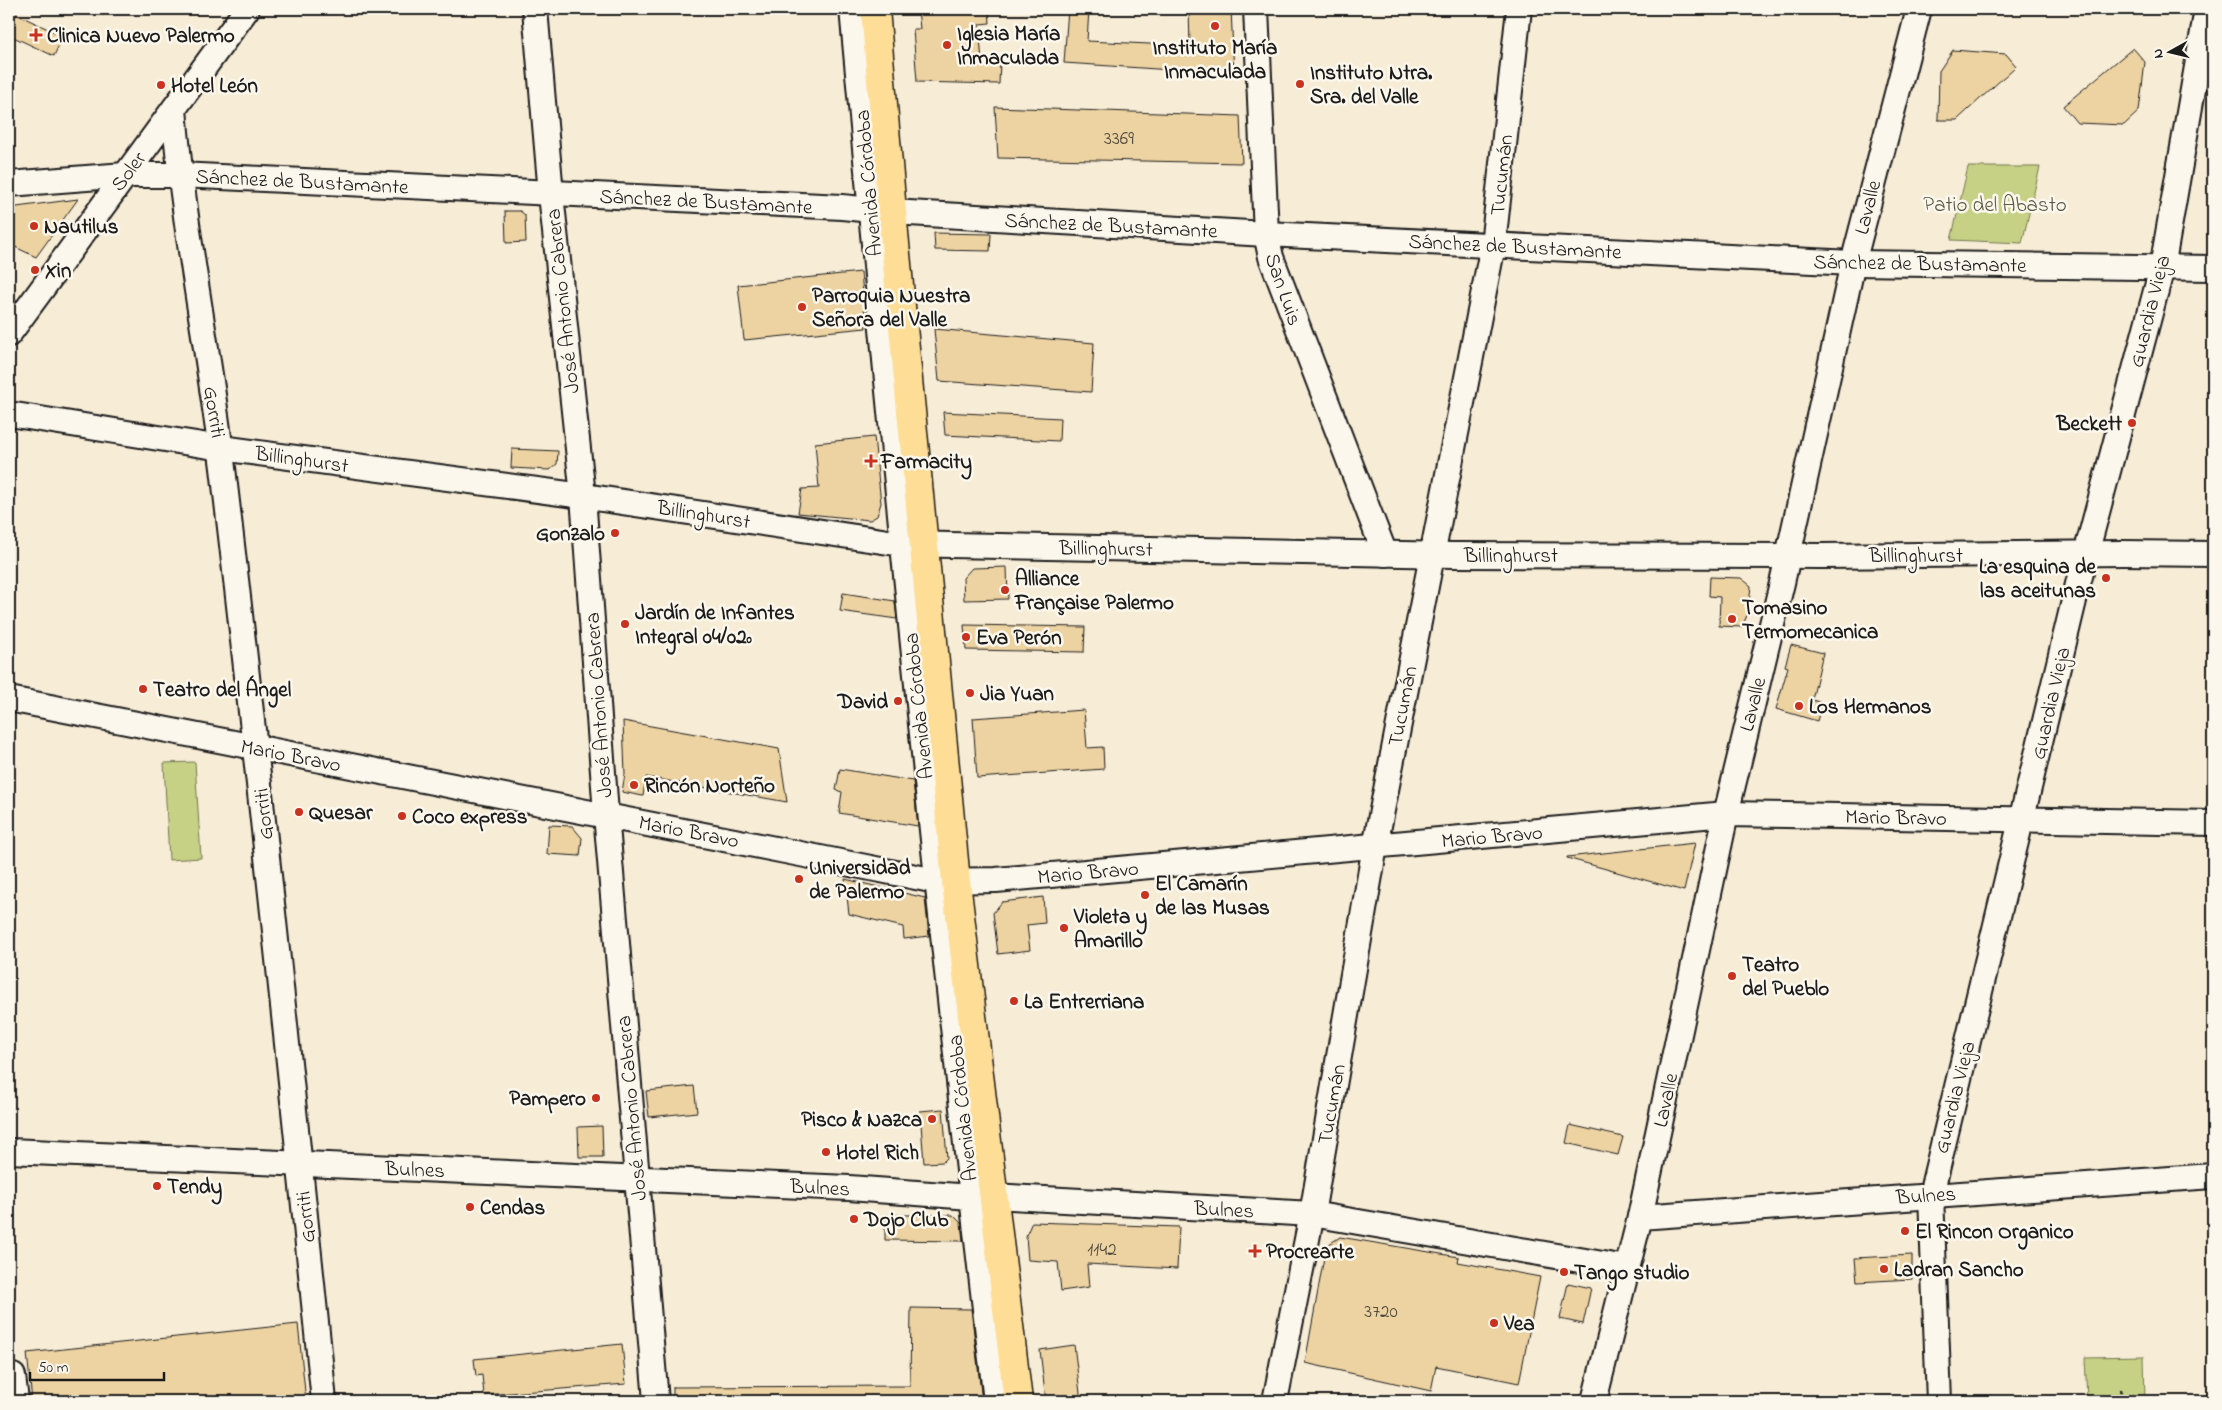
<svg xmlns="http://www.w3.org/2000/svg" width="2222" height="1410" viewBox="0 0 2222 1410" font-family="'Indie Flower',sans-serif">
<rect width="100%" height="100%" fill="#f7ecd6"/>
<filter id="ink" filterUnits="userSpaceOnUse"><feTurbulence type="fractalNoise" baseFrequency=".02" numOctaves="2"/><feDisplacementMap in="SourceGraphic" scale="10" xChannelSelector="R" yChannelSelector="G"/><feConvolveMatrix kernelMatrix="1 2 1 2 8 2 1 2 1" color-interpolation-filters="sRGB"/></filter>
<g filter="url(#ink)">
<!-- green -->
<g fill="#c6d185" stroke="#717650">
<path d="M 1968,167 L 2040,167 L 2022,243 L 1951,240 Z"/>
<path d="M 195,762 L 201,858 L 169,860 L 164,763 Z"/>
<path d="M 2144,1356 L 2145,1401 L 2087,1401 L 2085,1357 Z"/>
</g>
<!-- building -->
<g fill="#edd3a2" stroke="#1c1c1c">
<path d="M 918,9 L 989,9 L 990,23 L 979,24 L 982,62 L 1000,62 L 999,84 L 917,82 L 913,29 L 920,29 Z"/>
<path d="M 1068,9 L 1089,9 L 1087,41 L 1190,46 L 1189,9 L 1231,9 L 1234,74 L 1064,63 Z"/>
<path d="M 16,14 L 63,36 L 54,56 L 9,35 L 9,29 Z"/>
<path d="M 2133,48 L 2145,62 L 2139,111 L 2124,125 L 2077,123 L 2063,106 Z"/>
<path d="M 1953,50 L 2006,54 L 2016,66 L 1957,120 L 1938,120 L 1939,71 Z"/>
<path d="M 995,107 L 1240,116 L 1242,163 L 998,158 Z"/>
<path d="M 78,199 L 36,257 L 9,244 L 9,208 Z"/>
<path d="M 505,211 L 520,211 L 525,215 L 526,242 L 506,243 Z"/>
<path d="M 934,233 L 991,234 L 990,251 L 935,250 Z"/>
<path d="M 861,272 L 866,328 L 744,340 L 738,285 Z"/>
<path d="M 934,329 L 1094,343 L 1091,392 L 939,381 Z"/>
<path d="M 943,412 L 1060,418 L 1059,441 L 945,435 Z"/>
<path d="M 874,437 L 881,503 L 877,516 L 870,520 L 798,513 L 802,489 L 819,488 L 815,443 Z"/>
<path d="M 512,449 L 558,451 L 557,464 L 550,470 L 511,468 Z"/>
<path d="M 1007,567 L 1008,599 L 964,600 L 963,578 L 972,568 Z"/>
<path d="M 1710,577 L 1741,578 L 1751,586 L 1748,613 L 1742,627 L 1719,626 L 1720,597 L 1709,596 Z"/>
<path d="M 843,593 L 895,601 L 897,619 L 840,611 Z"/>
<path d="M 964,625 L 1085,627 L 1084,652 L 966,650 Z"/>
<path d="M 1791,645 L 1823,653 L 1812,700 L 1822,703 L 1817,721 L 1776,709 L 1788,667 L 1785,666 Z"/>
<path d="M 1084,710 L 1087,748 L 1103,747 L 1104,769 L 977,778 L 973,718 Z"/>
<path d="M 623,721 L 779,749 L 787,802 L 646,777 L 643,796 L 622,792 L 625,774 Z"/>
<path d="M 840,769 L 913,781 L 918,826 L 839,813 L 842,792 L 836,790 Z"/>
<path d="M 549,825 L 572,826 L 582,838 L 580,856 L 547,854 Z"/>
<path d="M 1695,843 L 1684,891 L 1567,858 L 1567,857 Z"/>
<path d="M 845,879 L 925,898 L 929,936 L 904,939 L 903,927 L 849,914 Z"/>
<path d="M 1043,897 L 1045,923 L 1027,925 L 1030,950 L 998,954 L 993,913 L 1002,902 Z"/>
<path d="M 694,1086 L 697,1112 L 649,1117 L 646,1091 Z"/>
<path d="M 943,1109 L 947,1158 L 943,1162 L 924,1163 L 920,1111 Z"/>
<path d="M 1570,1125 L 1623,1137 L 1618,1155 L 1566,1143 Z"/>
<path d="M 602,1126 L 603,1157 L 579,1157 L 578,1127 Z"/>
<path d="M 885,1215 L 953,1215 L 961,1223 L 963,1241 L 885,1240 Z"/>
<path d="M 1032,1222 L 1179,1227 L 1177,1269 L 1087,1264 L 1089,1287 L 1061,1291 L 1058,1262 L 1028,1260 L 1026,1236 Z"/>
<path d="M 1340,1237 L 1459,1257 L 1458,1262 L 1540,1277 L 1519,1383 L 1436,1366 L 1431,1391 L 1305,1363 L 1326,1246 Z"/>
<path d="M 1912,1255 L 1912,1279 L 1857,1282 L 1855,1258 Z"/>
<path d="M 1568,1283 L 1591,1288 L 1583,1324 L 1560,1319 Z"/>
<path d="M 911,1308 L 971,1309 L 982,1401 L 673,1401 L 673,1387 L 910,1386 Z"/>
<path d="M 298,1324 L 306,1401 L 32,1401 L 27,1353 Z"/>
<path d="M 622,1344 L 626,1384 L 484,1395 L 482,1375 L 476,1376 L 474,1359 Z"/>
<path d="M 1074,1345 L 1081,1401 L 1046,1401 L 1040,1350 Z"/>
</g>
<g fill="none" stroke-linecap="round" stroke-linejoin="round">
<!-- minor casing -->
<g stroke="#1c1c1c" stroke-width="28">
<g id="minor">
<path d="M 535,9 L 551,194 L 583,496 L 606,814 L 656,1401"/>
<path d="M 852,9 C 895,474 940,938 996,1401"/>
<path d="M 1256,9 L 1266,234 L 1271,257 L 1385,554"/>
<path d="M 174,109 C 184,235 211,359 225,485 C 261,790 293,1096 324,1401"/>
<path d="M 9,184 L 125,175 L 179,175 L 842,207 L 892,212 L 1266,234 L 1853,263 L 2213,268"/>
<path d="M 9,334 L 247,9"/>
<path d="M 9,414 L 221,448 L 583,496 L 902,544 L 1453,555 L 1822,556 L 2123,553 L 2213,554"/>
<path d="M 9,699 C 317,761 627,819 936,881 L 996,880 L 1726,814 L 2213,823"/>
<path d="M 9,1151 L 849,1188 L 971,1197 L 993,1196 L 1312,1214 L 1626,1268"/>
<path d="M 1640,1217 L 2213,1176"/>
<path d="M 9,1376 L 13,1376 L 16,1401"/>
<path d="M 1275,1401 L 1312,1214 L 1375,846 L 1493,245 L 1519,9"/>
<path d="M 1594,1401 L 1640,1217 L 1726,814 L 1782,583 L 1853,263 L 1919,9"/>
<path d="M 1939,1401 L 1931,1195 L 2078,584 L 2162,268 L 2207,9"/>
</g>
</g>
<!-- major casing -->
<g stroke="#1c1c1c" stroke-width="31">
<path id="major" d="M 875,9 L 892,212 L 956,882 L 1018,1401"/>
</g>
<!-- path -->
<path stroke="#1c1c1c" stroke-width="3" stroke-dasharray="5 4" stroke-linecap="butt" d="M 2119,1401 L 2121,1389"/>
<!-- minor -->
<use href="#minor" stroke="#fbf7ec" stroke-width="24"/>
<!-- major -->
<use href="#major" stroke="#fedd96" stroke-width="28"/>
</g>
</g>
<!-- markers -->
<g fill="#c8321e" stroke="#fbf7ec" stroke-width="2">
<circle cx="1215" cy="26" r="5"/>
<path d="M33.5 27.5h5v5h5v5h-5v5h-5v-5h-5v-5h5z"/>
<circle cx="947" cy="45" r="5"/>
<circle cx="1300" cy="84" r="5"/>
<circle cx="161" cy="85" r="5"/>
<circle cx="34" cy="226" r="5"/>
<circle cx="35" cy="270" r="5"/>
<circle cx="802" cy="307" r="5"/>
<circle cx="2132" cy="423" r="5"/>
<path d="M868.5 453.5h5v5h5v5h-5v5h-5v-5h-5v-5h5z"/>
<circle cx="615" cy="533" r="5"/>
<circle cx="2106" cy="578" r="5"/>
<circle cx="1005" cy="590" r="5"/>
<circle cx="1732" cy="619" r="5"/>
<circle cx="625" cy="624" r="5"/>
<circle cx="966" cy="637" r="5"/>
<circle cx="143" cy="689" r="5"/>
<circle cx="970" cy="693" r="5"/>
<circle cx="898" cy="701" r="5"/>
<circle cx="1799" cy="706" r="5"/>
<circle cx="634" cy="785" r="5"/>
<circle cx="299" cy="812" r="5"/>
<circle cx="402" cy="816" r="5"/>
<circle cx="799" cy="879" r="5"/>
<circle cx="1145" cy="895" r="5"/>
<circle cx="1064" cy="928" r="5"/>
<circle cx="1732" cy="976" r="5"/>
<circle cx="1014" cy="1001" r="5"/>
<circle cx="596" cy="1098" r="5"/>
<circle cx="932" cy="1119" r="5"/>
<circle cx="826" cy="1152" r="5"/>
<circle cx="157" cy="1186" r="5"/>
<circle cx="470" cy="1207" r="5"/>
<circle cx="854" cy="1219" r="5"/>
<circle cx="1905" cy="1231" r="5"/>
<path d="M1252.5 1243.5h5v5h5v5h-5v5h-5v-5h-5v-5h5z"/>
<circle cx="1884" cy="1269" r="5"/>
<circle cx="1564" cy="1272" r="5"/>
<circle cx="1494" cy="1323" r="5"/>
</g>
<g text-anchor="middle" stroke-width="5" stroke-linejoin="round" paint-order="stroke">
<!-- number labels -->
<g font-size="19" fill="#504a3e">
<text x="1119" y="144">3369</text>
<text x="1102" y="1255">1142</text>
<text x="1381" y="1317">3720</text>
</g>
<!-- poi labels -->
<g font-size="21" font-weight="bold" fill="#1c1c1c" stroke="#fbf7ec" text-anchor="start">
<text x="957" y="40">Iglesia María<tspan x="957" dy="24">Inmaculada</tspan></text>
<text x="47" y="42">Clinica Nuevo Palermo</text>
<text x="1215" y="54" text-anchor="middle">Instituto María<tspan x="1215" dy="24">Inmaculada</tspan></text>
<text x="1310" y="79">Instituto Ntra.<tspan x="1310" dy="24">Sra. del Valle</tspan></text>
<text x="171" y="92">Hotel León</text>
<text x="44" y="233">Nautilus</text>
<text x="45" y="277">Xin</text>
<text x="812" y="302">Parroquia Nuestra<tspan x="812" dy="24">Señora del Valle</tspan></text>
<text x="2122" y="430" text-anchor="end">Beckett</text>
<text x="881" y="468">Farmacity</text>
<text x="605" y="540" text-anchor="end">Gonzalo</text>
<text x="2096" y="573" text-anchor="end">La esquina de<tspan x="2096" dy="24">las aceitunas</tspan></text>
<text x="1015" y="585">Alliance<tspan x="1015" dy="24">Française Palermo</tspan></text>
<text x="1742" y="614">Tomasino<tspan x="1742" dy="24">Termomecanica</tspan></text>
<text x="635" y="619">Jardín de Infantes<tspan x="635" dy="24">Integral 04/02º</tspan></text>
<text x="976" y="644">Eva Perón</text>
<text x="153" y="696">Teatro del Ángel</text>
<text x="980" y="700">Jia Yuan</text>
<text x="888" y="708" text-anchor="end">David</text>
<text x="1809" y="713">Los Hermanos</text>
<text x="644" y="792">Rincón Norteño</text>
<text x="309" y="819">Quesar</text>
<text x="412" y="823">Coco express</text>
<text x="809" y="874">Universidad<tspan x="809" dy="24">de Palermo</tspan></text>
<text x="1155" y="890">El Camarín<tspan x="1155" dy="24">de las Musas</tspan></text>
<text x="1074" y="923">Violeta y<tspan x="1074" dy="24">Amarillo</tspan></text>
<text x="1742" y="971">Teatro<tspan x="1742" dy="24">del Pueblo</tspan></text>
<text x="1024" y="1008">La Entrerriana</text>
<text x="586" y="1105" text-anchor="end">Pampero</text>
<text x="922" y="1126" text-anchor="end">Pisco &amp; Nazca</text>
<text x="836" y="1159">Hotel Rich</text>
<text x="167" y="1193">Tendy</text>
<text x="480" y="1214">Cendas</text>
<text x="864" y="1226">Dojo Club</text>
<text x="1915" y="1238">El Rincon Organico</text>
<text x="1266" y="1258">Procrearte</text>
<text x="1894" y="1276">Ladran Sancho</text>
<text x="1574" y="1279">Tango studio</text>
<text x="1504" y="1330">Vea</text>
</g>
<!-- street labels -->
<g font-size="21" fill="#1c1c1c" stroke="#fbf7ec">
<text transform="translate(128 171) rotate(-53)" y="7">Soler</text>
<text transform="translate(1501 175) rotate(-84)" y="7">Tucumán</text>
<text transform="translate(302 181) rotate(3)" y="7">Sánchez de Bustamante</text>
<text transform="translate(868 183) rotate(-95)" y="7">Avenida Córdoba</text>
<text transform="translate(706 201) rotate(3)" y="7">Sánchez de Bustamante</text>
<text transform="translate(1867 207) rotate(-76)" y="7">Lavalle</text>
<text transform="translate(1111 225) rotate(3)" y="7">Sánchez de Bustamante</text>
<text transform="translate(1515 246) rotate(3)" y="7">Sánchez de Bustamante</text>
<text transform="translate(1920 263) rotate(1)" y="7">Sánchez de Bustamante</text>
<text transform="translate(1284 289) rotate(71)" y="7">San Luis</text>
<text transform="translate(562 301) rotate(-96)" y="7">José Antonio Cabrera</text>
<text transform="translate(2149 311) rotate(-76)" y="7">Guardia Vieja</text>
<text transform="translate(215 412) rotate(81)" y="7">Gorriti</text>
<text transform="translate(302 459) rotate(8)" y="7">Billinghurst</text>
<text transform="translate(704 514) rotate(9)" y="7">Billinghurst</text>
<text transform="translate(1106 548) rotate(1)" y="7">Billinghurst</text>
<text x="1511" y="562">Billinghurst</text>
<text x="1916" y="562">Billinghurst</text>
<text transform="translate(2050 703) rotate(-77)" y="7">Guardia Vieja</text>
<text transform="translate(1752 704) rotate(-76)" y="7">Lavalle</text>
<text transform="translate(598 705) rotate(-94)" y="7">José Antonio Cabrera</text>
<text transform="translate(918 706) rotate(-96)" y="7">Avenida Córdoba</text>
<text transform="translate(1402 706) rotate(-79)" y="7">Tucumán</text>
<text transform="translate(291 755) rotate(11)" y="7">Mario Bravo</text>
<text transform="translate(263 814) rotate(-96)" y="7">Gorriti</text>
<text transform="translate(1896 817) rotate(1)" y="7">Mario Bravo</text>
<text transform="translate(689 831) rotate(11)" y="7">Mario Bravo</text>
<text transform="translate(1492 836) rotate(-5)" y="7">Mario Bravo</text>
<text transform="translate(1088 872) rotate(-5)" y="7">Mario Bravo</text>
<text transform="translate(1954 1097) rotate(-76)" y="7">Guardia Vieja</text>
<text transform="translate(1665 1100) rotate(-78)" y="7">Lavalle</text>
<text transform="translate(1331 1104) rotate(-80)" y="7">Tucumán</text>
<text transform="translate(631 1108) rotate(-95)" y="7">José Antonio Cabrera</text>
<text transform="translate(962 1108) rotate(-96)" y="7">Avenida Córdoba</text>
<text transform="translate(415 1169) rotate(2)" y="7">Bulnes</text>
<text transform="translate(820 1187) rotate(3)" y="7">Bulnes</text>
<text transform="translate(1926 1195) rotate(-4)" y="7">Bulnes</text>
<text transform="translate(1224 1209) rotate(3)" y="7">Bulnes</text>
<text transform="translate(305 1217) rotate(-96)" y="7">Gorriti</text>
</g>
<!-- park labels -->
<g font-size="21" fill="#585b41" stroke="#fbf7ec">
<text x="1995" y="211">Patio del Abasto</text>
</g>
</g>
<!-- margin -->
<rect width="2222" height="1410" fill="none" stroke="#fbf7ec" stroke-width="30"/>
<rect x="15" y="15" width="2192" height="1380" fill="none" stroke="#1c1c1c" stroke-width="2" filter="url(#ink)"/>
<!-- north arrow -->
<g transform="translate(2170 52) rotate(262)" stroke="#fbf7ec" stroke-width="4" paint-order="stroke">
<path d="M0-4L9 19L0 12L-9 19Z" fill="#1c1c1c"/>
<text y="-8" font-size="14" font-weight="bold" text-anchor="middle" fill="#1c1c1c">N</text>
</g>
<!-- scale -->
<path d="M30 1372v8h134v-8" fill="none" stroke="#1c1c1c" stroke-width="2.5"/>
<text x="38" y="1372" font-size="15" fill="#1c1c1c" stroke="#fbf7ec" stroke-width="4" paint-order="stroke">50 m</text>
</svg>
